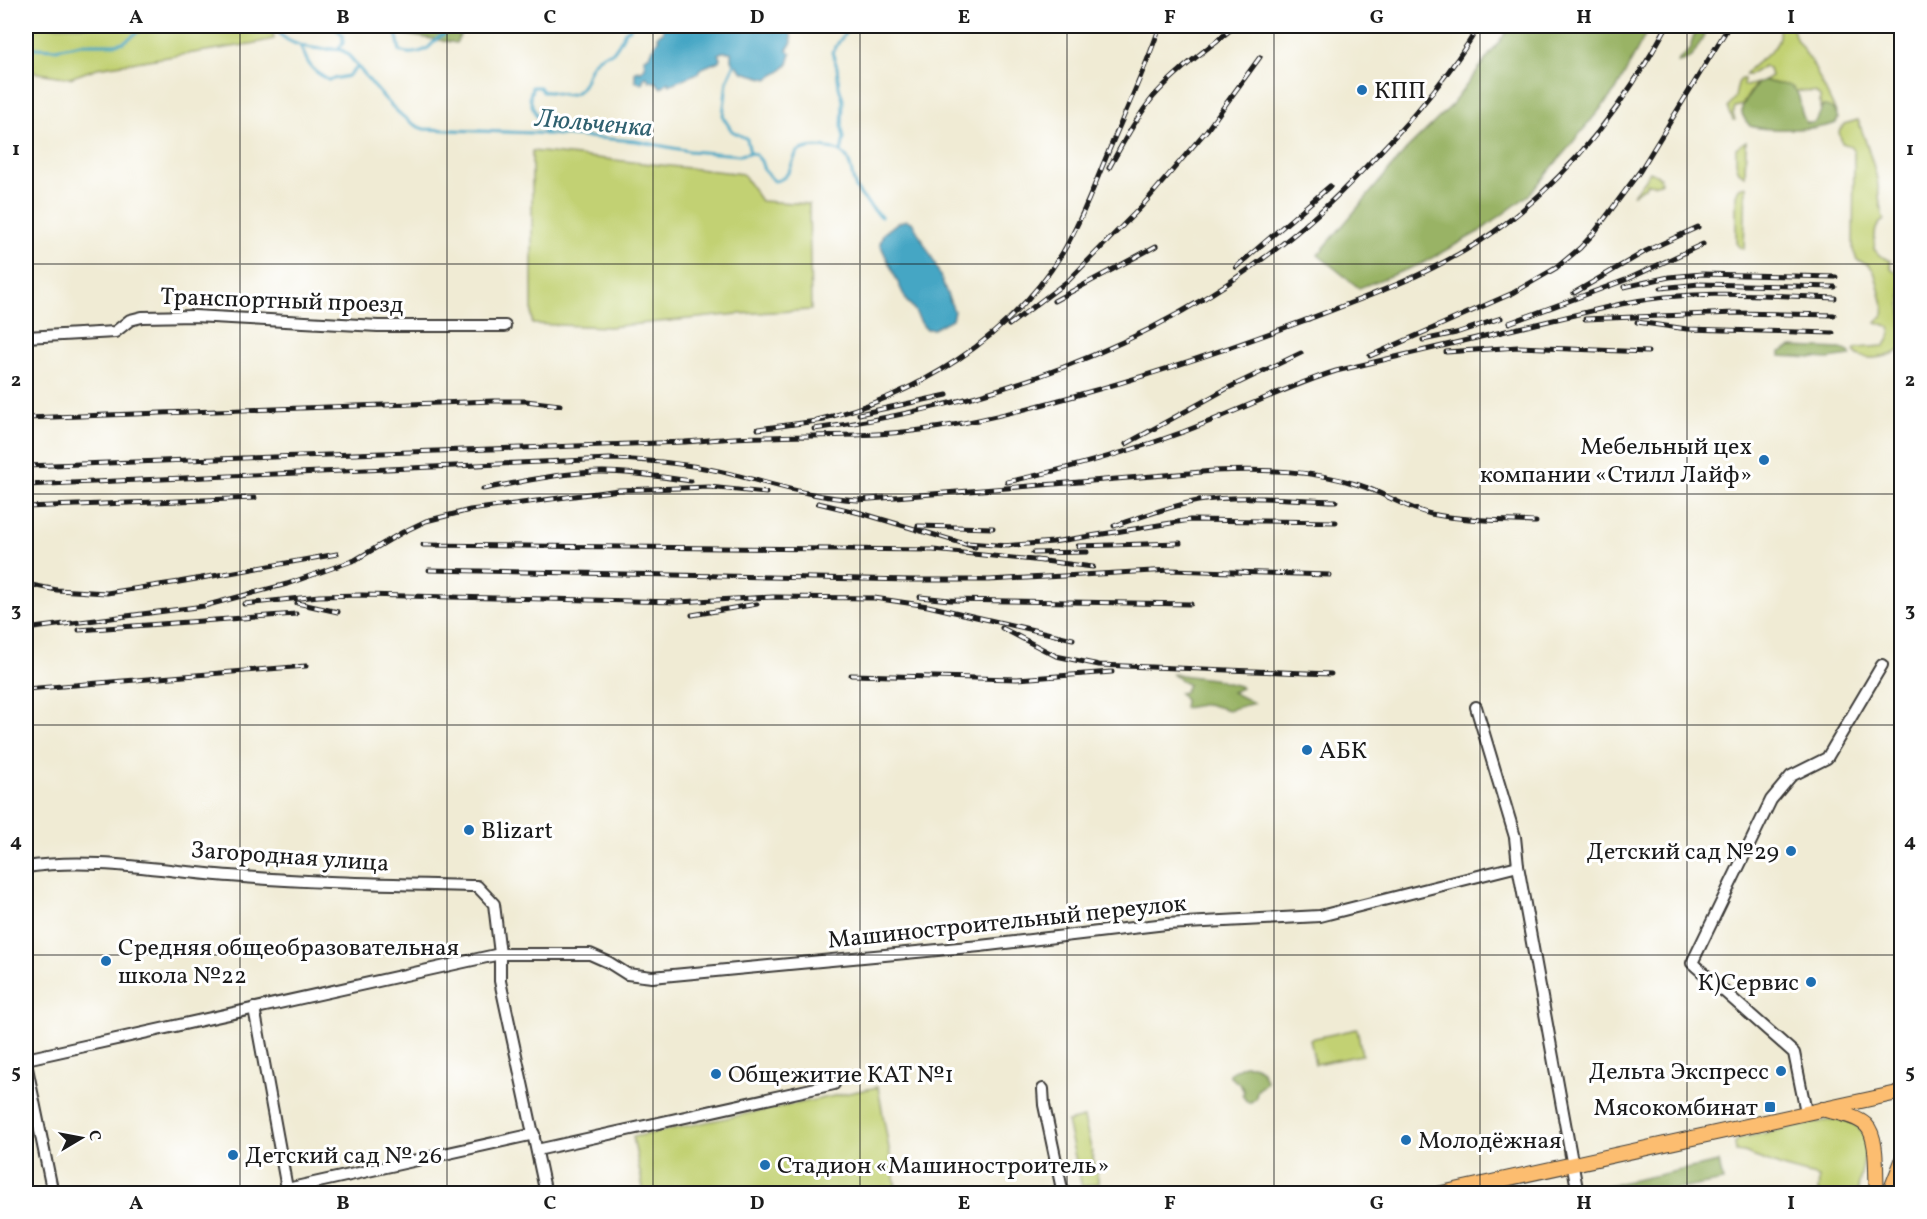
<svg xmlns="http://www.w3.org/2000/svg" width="1927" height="1219" viewBox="0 0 1927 1219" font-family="Vollkorn,serif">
<rect width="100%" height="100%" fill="#fff"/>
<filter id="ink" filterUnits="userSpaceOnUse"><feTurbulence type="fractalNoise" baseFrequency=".0167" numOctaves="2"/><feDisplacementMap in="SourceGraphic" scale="12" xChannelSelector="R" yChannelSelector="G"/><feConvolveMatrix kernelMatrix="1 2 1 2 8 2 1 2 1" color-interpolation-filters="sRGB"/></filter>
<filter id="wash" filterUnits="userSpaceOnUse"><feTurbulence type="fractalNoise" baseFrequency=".008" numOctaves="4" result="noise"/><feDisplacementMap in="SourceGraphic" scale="24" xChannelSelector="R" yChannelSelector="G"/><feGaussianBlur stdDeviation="1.35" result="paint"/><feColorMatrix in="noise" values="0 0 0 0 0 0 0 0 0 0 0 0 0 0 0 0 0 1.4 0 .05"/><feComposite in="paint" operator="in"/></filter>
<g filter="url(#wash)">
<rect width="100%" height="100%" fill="#f0ebd4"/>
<!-- green -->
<g fill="#c2d173" stroke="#6f7648" stroke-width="1.5">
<path d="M 26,26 L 272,26 L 274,39 L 251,44 L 97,68 L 70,78 L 26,71 Z"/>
<path d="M 1779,26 L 1792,26 L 1796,39 L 1811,61 L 1836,112 L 1833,109 L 1823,106 L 1820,109 L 1820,97 L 1815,92 L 1796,91 C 1787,83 1774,86 1764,80 L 1771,76 L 1769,69 L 1764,66 L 1750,75 L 1745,75 C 1753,61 1774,55 1778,40 C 1780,36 1779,30 1779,26 Z"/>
<path d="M 1741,79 L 1744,79 L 1743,85 L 1746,86 L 1756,83 L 1742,105 L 1735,107 L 1733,114 L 1735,120 L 1733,120 L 1728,108 L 1735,97 L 1738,83 Z"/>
<path d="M 1858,120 C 1865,139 1872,158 1877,179 C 1880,193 1878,206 1884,220 C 1872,227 1876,237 1874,249 L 1879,255 L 1890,261 L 1891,268 L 1901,276 L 1901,349 C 1894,358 1857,363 1854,350 L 1857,348 L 1884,346 C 1889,340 1892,335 1890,327 L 1876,322 L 1883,315 L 1884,308 L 1874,271 L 1868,264 L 1857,260 L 1853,250 L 1854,151 L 1851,146 L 1842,143 L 1839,132 L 1844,124 Z"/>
<path d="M 1746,141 L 1745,176 C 1734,171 1736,159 1736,148 Z"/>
<path d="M 532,151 L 743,174 L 761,201 L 809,204 L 811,310 L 738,314 L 609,327 L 532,324 Z"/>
<path d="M 1650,172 L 1660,177 L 1661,183 L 1656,184 L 1647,183 L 1645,187 L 1633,195 Z"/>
<path d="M 1746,186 L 1744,249 L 1739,247 L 1736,243 L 1736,195 L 1739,188 Z"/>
<path d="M 1357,1029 L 1362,1055 L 1315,1064 L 1310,1039 Z"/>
<path d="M 878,1087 L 897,1193 L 644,1193 L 633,1137 Z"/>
<path d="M 1084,1118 L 1099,1183 L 1082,1187 L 1067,1122 Z"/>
<path d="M 1834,1119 C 1851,1120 1864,1127 1867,1144 L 1857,1194 L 1818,1193 L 1819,1177 L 1785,1168 L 1744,1153 L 1736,1152 L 1735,1143 L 1740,1138 Z"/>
</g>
<!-- forest -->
<g fill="#99b365" stroke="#5a6840" stroke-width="1.5">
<path d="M 380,26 L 466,26 L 456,43 L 390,32 Z"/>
<path d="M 1511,26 L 1607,26 L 1616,27 L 1618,26 L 1650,26 L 1616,90 L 1530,194 L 1480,231 L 1421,264 L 1359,288 L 1318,255 L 1406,150 L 1450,107 Z"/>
<path d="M 1702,29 L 1704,36 L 1692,57 L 1678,63 L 1679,60 L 1691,49 C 1691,40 1693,33 1702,29 Z"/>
<path d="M 1764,80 C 1773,85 1785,83 1792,87 C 1804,95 1797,113 1807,123 L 1813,123 L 1817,120 L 1823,106 C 1831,106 1835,110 1838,118 L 1836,123 C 1821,130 1766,131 1750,126 C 1735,109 1743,105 1753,90 C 1757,84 1757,83 1764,80 Z"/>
<path d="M 1792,347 L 1842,349 L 1849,352 L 1851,356 L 1828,359 L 1780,356 L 1780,352 Z"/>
<path d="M 1172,674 L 1213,679 L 1239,686 L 1241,688 L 1232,692 L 1254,703 L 1228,710 L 1207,704 L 1184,708 L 1185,700 L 1179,693 L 1184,692 L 1188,685 Z"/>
<path d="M 1244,1065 C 1258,1063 1264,1070 1266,1082 L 1257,1091 L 1256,1098 L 1251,1102 L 1247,1102 L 1242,1095 L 1244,1092 L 1240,1084 L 1230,1077 L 1230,1073 Z"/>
<path d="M 1719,1162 L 1723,1181 L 1658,1193 L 1602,1193 L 1601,1187 Z"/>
</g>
<!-- water -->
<g fill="#45a6c4" stroke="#306170" stroke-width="1.5">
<path d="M 663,26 L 742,26 L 743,30 L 761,28 L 763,26 L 790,26 L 792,42 L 787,50 L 791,54 L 788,64 L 780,72 L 767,79 L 743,72 L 731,60 L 731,52 L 722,52 L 718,54 L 720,58 L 719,61 L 700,69 L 698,73 C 693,75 672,83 670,85 L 668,82 L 661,88 L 656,82 L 649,81 L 647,77 L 644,78 L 642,84 L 635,81 L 635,71 L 639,70 L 640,72 L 645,67 L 644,58 C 653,56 652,45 659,39 L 657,36 L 663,32 Z"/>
<path d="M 906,220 L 912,222 L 934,261 L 954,311 L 952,319 L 933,329 L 926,329 C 917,321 917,308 907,302 L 880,244 L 883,234 L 897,223 Z"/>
</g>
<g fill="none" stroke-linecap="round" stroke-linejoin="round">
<!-- stream -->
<g stroke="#45a6c4" stroke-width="3">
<path d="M 276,26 C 280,43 307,48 322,49 C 330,50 338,47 345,52 C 352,58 357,66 363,73 C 377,90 404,124 424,129 L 535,133 L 636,141 L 689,151 L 740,155 L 750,153 L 755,154 L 761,161 L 764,170 L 774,181 C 790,180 791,164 797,152 C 809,145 836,145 846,157 C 853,166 851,178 856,188 C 862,199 872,208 881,217"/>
<path d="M 333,26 L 343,35 L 343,43 L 338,49"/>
<path d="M 384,26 C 399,29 397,39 400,51 C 407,55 421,53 428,48 C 432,45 434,41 438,38 C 445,33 453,31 459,26"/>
<path d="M 26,45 L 35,48 L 56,49 L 81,44 L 115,44 L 124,42 L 142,29 L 157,26"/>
<path d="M 300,45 C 309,64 308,68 328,80 L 348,76 L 358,67"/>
<path d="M 736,61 L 727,81 L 723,117 L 732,131 L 747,139 L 750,153"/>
<path d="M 545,134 L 545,130 C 540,123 531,106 530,97 C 530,94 532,91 532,87 L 540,87 L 543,92 C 553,90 565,98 575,93 C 593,83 581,59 613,52 C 617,47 623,37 625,31 L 630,29 L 630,26"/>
<path d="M 841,152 L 844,138 L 842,129 L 843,100 L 839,87 L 837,67 L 832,52 L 850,26"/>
</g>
</g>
</g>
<g filter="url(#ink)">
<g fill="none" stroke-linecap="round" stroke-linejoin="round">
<!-- minor casing -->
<g stroke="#3c3b38" stroke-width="14">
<g id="minor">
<path d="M 26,337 L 115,332 L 130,320 L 142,317 L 194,316 L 378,326 L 505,326"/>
<path d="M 1476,707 L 1515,837 L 1518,866 L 1578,1194"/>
<path d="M 26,867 C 93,857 163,871 230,876 C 312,883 394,884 477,886 L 494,904 L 500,954 L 500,981 L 546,1194"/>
<path d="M 254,1008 L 288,1194"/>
<path d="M 26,1059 L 500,954 L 590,954 L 608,962 L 627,974 L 652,977 L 980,946 L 1166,924 L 1320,916 L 1518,866"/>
<path d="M 26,1063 L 53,1194"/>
<path d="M 1043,1089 L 1044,1105 L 1063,1194"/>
<path d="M 1806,1112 L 1794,1053 L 1692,963 L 1771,800 L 1791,776 L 1827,758 L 1882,665"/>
<path d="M 537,1150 L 834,1084"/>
<path d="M 287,1189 L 534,1134"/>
</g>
</g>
<!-- major casing -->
<g stroke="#3c3b38" stroke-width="16">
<g id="major">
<path d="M 1822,1109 C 1835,1113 1855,1115 1866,1125 C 1879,1138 1875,1176 1877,1194"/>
<path d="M 1437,1194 L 1902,1092"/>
<path d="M 1889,1194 L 1902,1161"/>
</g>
</g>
<!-- minor -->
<use href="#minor" stroke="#fff" stroke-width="10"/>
<!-- major -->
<use href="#major" stroke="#fcbd6f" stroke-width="14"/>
<!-- rail casing -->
<g stroke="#1c1c1c" stroke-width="5">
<g id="rail">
<path d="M 1109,168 C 1123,143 1136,118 1154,96 C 1178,69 1208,49 1235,26"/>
<path d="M 1236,267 L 1330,186"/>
<path d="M 1624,287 L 1669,277 L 1702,274 L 1836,277"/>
<path d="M 1661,288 L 1699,284 L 1835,287"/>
<path d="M 1574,293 L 1646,251 L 1698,227"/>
<path d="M 1054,301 L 1156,246"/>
<path d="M 1585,319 L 1735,313 L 1834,315"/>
<path d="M 1637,322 L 1687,329 L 1833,333"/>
<path d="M 1509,323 L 1628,279 L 1703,244"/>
<path d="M 1009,325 L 1069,280 L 1142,206 L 1207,130 L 1260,57"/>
<path d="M 1423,340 L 1456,333 L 1501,318"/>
<path d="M 1446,352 L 1518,347 L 1648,352"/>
<path d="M 1370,356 L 1513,293 L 1556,268 L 1580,248 L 1594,233 L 1640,171 L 1729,26"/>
<path d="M 859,414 L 947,395"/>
<path d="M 26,418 L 493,401 L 526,401 L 560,405"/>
<path d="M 817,420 C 915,397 1009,340 1063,252 C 1082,220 1095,183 1110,148 C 1127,108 1146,67 1160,26"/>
<path d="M 758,429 L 824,420"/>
<path d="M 814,429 C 983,407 1152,349 1286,241 C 1319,215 1349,185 1378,154 C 1416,115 1451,72 1479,26"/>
<path d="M 1126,444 L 1226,389 L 1301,353"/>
<path d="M 26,466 L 685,442 C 711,440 737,437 764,437 C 816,435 868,437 921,430 C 973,423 1023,410 1074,396 C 1152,375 1228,349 1303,321 C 1375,294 1449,268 1510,220 C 1577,168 1627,100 1667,26"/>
<path d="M 1007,482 C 1066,469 1126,453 1183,432 C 1234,413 1283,388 1336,371 L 1621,304 C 1692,289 1763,295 1835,298"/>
<path d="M 26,485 L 610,459 C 652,460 694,464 735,475 C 776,485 815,498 858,500 L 1214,471 C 1262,469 1313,470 1359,485 C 1384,493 1405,508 1431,514 C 1465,521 1501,520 1536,522"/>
<path d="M 483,489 C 522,482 562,472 603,472 C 632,472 662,477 691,481"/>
<path d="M 818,503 L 860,513"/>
<path d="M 26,507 L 255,498"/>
<path d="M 854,511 L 975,547"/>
<path d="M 918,526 L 993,528"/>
<path d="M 1114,526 C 1141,517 1169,506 1198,501 C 1243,494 1291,500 1336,501"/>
<path d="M 967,543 L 1009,546"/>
<path d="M 423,545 L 933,550 L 1043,561"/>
<path d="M 1002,546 L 1053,542 L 1190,520 L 1336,522"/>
<path d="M 1078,546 L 1180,543"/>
<path d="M 1033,553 L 1087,552"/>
<path d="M 1036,560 L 1093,567"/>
<path d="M 429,570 L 911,580 L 989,580 L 1171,570 L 1330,575"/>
<path d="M 26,584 L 57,590 L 107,593 L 179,582 L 337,554"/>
<path d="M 920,597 L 950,600 L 1191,604"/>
<path d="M 297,603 L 338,612"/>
<path d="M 244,604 L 319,596 L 362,595 L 678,602 L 773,597 L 874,598 L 928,606 L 1073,639"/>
<path d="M 692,615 L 757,604"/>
<path d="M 1002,628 L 1056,656 L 1099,665 L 1331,674"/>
<path d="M 26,629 L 204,606 L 287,584 L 355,560 L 403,532 L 426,521 L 470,510 L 619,490 L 709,487 L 766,493"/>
<path d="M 79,630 L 296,614"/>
<path d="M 851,675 L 1017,679 L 1112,672"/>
<path d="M 26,689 L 306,666"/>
</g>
</g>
<!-- rail -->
<use href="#rail" stroke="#fff" stroke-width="3" stroke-dasharray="9" stroke-linecap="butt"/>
</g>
</g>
<!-- grid -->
<path fill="none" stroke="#1c1c1c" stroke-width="1.5" stroke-opacity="0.55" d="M 240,26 L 240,1194M 447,26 L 447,1194M 653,26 L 653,1194M 860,26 L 860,1194M 1067,26 L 1067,1194M 1274,26 L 1274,1194M 1480,26 L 1480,1194M 1687,26 L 1687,1194M 26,264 L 1902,264M 26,494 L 1902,494M 26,725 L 1902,725M 26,955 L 1902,955"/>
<!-- markers -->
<g fill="#1f6fb2" stroke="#fff" stroke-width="2">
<circle cx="1362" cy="90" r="6"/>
<circle cx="1764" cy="460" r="6"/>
<circle cx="1307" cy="750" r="6"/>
<circle cx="469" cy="830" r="6"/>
<circle cx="1791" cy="851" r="6"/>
<circle cx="106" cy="961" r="6"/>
<circle cx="1811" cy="982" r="6"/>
<circle cx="1781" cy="1071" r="6"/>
<circle cx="716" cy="1074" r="6"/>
<rect x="1764" y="1101" width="12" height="12" rx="3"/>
<circle cx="1406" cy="1140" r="6"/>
<circle cx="233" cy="1155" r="6"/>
<circle cx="765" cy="1165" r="6"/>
</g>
<g text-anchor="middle" stroke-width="6" stroke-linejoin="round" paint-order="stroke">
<!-- poi labels -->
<g font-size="24" fill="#1c1c1c" stroke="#fff" text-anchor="start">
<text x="1374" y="98">КПП</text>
<text x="1752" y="454" text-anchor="end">Мебельный цех<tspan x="1752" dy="28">компании «Стилл Лайф»</tspan></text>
<text x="1319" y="758">АБК</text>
<text x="481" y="838">Blizart</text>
<text x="1779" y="859" text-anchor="end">Детский сад №29</text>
<text x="118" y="955">Средняя общеобразовательная<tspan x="118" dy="28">школа №22</tspan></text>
<text x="1799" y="990" text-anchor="end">К)Сервис</text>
<text x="1769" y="1079" text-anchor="end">Дельта Экспресс</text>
<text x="728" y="1082">Общежитие КАТ №1</text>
<text x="1758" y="1115" text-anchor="end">Мясокомбинат</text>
<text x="1418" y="1148">Молодёжная</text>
<text x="245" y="1163">Детский сад № 26</text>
<text x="777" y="1173">Стадион «Машиностроитель»</text>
</g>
<!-- street labels -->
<g font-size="24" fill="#1c1c1c" stroke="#fff">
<text transform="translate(282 300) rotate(2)" y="8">Транспортный проезд</text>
<text transform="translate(290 856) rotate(4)" y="8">Загородная улица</text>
<text transform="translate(1007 921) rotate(-6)" y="8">Машиностроительный переулок</text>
</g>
<!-- water labels -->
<g font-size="26" font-style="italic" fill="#306170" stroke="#fff">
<text transform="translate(594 122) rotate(5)" y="9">Люльченка</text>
</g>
</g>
<!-- margin -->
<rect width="1927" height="1219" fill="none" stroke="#fff" stroke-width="66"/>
<!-- north arrow -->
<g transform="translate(81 1138) rotate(80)" stroke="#ffffff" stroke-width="4.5" paint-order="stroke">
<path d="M0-4.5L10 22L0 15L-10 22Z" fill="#1c1c1c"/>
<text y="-9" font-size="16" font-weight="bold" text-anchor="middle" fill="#1c1c1c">С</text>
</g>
<rect x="33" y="33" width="1861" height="1153" fill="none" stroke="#1c1c1c" stroke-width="2"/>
<g font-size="20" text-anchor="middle" font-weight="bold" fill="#1c1c1c">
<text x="136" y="23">A</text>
<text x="343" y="23">B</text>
<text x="550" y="23">C</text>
<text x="757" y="23">D</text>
<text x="964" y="23">E</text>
<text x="1170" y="23">F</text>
<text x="1377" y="23">G</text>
<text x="1584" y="23">H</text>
<text x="1791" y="23">I</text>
<text x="16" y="155">1</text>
<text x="1910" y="155">1</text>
<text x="16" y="386">2</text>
<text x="1910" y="386">2</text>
<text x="16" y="616">3</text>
<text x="1910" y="616">3</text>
<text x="16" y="847">4</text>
<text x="1910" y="847">4</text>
<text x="16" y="1078">5</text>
<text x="1910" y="1078">5</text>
<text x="136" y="1209">A</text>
<text x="343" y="1209">B</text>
<text x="550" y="1209">C</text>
<text x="757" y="1209">D</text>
<text x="964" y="1209">E</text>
<text x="1170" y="1209">F</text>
<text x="1377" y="1209">G</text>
<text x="1584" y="1209">H</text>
<text x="1791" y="1209">I</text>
</g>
</svg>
